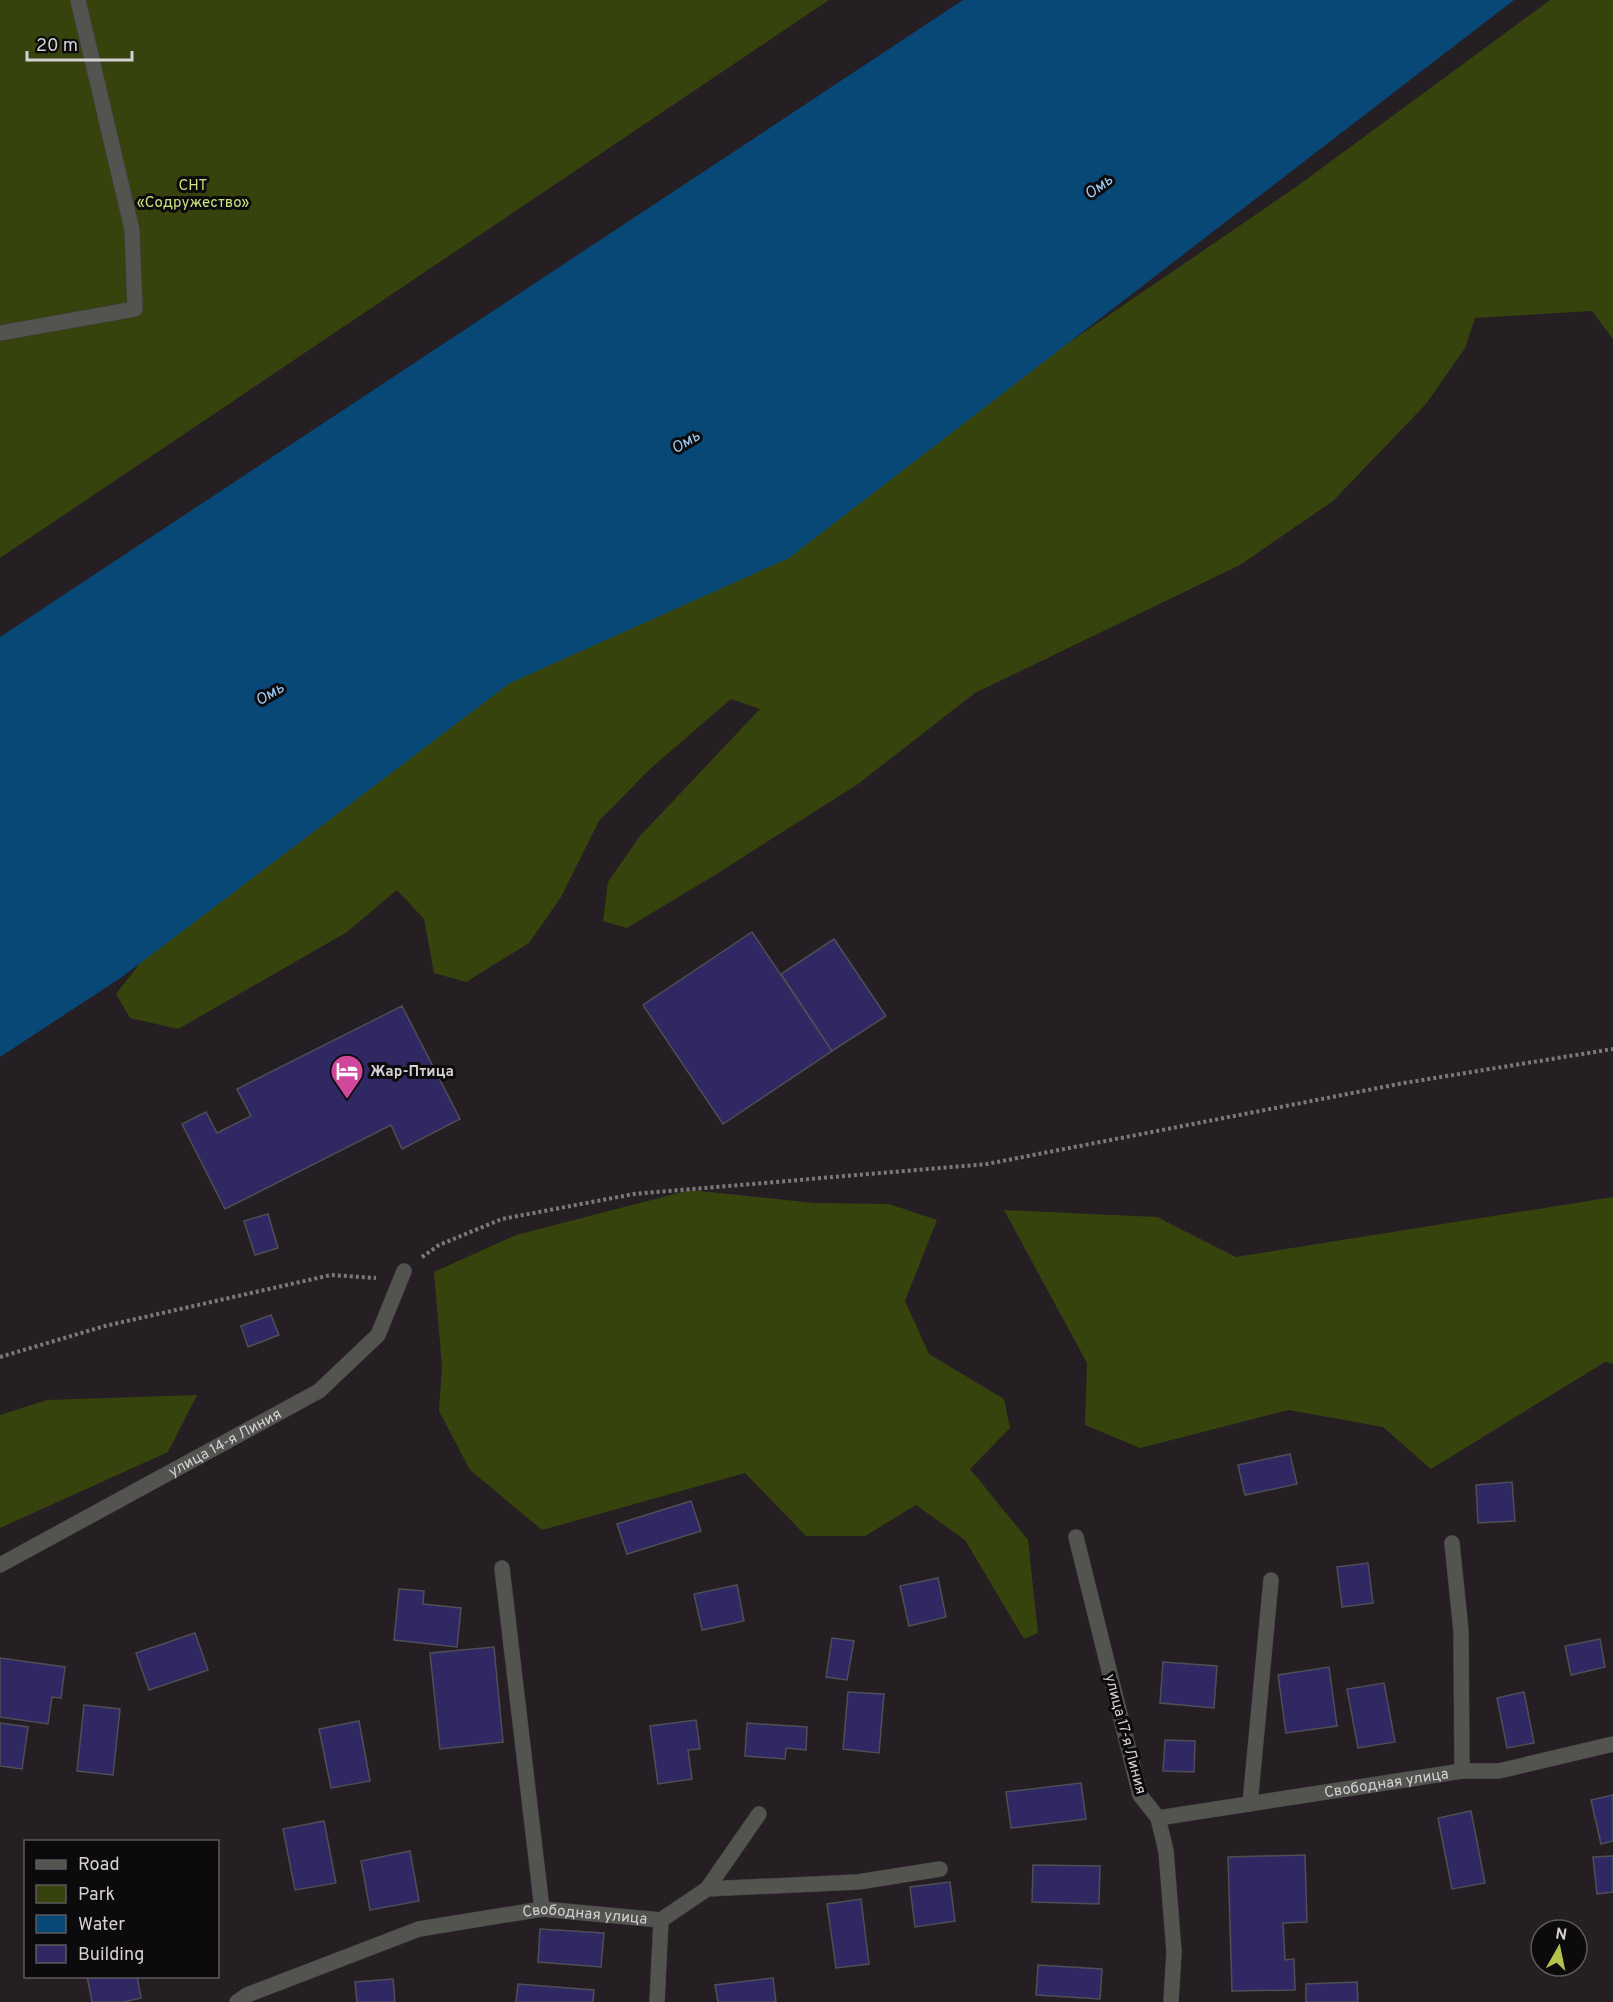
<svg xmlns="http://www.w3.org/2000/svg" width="1613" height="2002" viewBox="0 0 1613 2002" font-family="Overpass,sans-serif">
<rect width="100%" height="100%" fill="#251f24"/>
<!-- green -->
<g fill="#37430c">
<path d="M 0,0 L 829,0 L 0,558 Z"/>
<path d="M 1550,0 L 1613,0 L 1613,339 L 1592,311 L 1475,318 L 1465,348 L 1426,404 L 1333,501 L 1240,565 L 975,693 L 858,784 L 715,875 L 627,928 L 603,921 L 608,882 L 640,836 L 760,709 L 731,699 L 650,769 L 599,821 L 561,897 L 529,943 L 466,982 L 434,973 L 424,919 L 397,890 L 347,932 L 178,1029 L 130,1018 L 116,994 L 185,905 L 485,679 L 893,463 L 1296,187 Z"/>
<path d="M 690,1190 L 814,1203 L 889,1204 L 937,1220 L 905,1301 L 929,1354 L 1004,1399 L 1010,1428 L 970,1469 L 1028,1540 L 1038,1633 L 1024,1639 L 965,1540 L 916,1505 L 865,1536 L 806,1536 L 745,1473 L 542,1530 L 470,1470 L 439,1411 L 442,1366 L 434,1272 L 516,1235 Z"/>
<path d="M 1613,1197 L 1613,1364 L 1605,1362 L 1431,1469 L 1383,1427 L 1289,1410 L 1140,1448 L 1085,1425 L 1087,1363 L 1004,1210 L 1157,1217 L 1236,1257 Z"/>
<path d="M 197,1395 L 168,1452 L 0,1528 L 0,1415 L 47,1400 Z"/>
</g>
<!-- water -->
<path fill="#074877" d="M 963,0 L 1514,0 L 789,558 L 510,683 L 122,977 L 0,1057 L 0,637 Z"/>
<!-- building -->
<g fill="#302863" stroke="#4e4e56" stroke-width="1.5">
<path d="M 752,932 L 832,1051 L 723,1124 L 643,1005 Z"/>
<path d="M 834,939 L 886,1016 L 832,1051 L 781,974 Z"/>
<path d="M 402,1006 L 460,1119 L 402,1149 L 391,1125 L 225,1209 L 182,1124 L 206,1112 L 217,1133 L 251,1116 L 237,1089 Z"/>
<path d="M 268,1214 L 278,1248 L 255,1255 L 244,1221 Z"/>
<path d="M 271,1315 L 279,1335 L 248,1347 L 241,1326 Z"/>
<path d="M 1290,1454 L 1297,1484 L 1245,1495 L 1238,1465 Z"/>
<path d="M 1512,1482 L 1515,1521 L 1478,1523 L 1476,1485 Z"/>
<path d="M 691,1501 L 701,1531 L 627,1554 L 617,1524 Z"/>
<path d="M 1368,1563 L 1373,1603 L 1342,1607 L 1337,1567 Z"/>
<path d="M 938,1578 L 946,1617 L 909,1626 L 900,1586 Z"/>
<path d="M 737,1585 L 744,1621 L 702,1630 L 694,1594 Z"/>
<path d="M 399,1589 L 424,1591 L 423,1604 L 461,1608 L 457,1647 L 394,1640 Z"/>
<path d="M 195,1633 L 208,1670 L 149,1690 L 136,1653 Z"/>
<path d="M 832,1638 L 854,1641 L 847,1680 L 826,1677 Z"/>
<path d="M 1600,1639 L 1605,1667 L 1571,1675 L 1565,1646 Z"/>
<path d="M 494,1647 L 503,1742 L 440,1749 L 430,1653 Z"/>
<path d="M 0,1658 L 65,1667 L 61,1698 L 52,1697 L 48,1724 L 0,1717 Z"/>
<path d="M 1163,1662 L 1217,1666 L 1214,1708 L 1160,1703 Z"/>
<path d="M 1329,1667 L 1337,1726 L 1286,1733 L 1278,1675 Z"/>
<path d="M 1384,1683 L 1395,1742 L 1358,1748 L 1347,1689 Z"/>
<path d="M 848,1692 L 884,1694 L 879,1753 L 843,1749 Z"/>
<path d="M 1524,1692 L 1534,1743 L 1507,1748 L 1497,1698 Z"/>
<path d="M 84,1705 L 120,1709 L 113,1775 L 77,1771 Z"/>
<path d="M 696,1720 L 700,1749 L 688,1750 L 692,1779 L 658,1784 L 650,1726 Z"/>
<path d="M 359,1721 L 370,1781 L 331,1788 L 319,1729 Z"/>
<path d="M 0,1723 L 28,1727 L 22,1769 L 0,1766 Z"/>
<path d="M 747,1723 L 807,1727 L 806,1750 L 786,1748 L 785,1759 L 745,1756 Z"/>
<path d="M 1165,1740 L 1195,1741 L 1194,1772 L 1163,1771 Z"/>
<path d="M 1081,1783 L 1086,1819 L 1011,1828 L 1006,1792 Z"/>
<path d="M 1613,1795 L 1613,1841 L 1601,1844 L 1591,1800 Z"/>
<path d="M 1471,1811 L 1485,1883 L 1452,1889 L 1438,1818 Z"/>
<path d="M 324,1821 L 336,1883 L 295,1890 L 283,1829 Z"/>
<path d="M 410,1851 L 419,1901 L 370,1910 L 361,1861 Z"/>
<path d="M 1305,1855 L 1307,1922 L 1283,1923 L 1285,1960 L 1294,1959 L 1295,1990 L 1232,1991 L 1228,1857 Z"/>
<path d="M 1613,1856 L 1613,1892 L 1597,1894 L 1593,1857 Z"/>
<path d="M 1033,1865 L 1100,1866 L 1099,1904 L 1032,1902 Z"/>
<path d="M 950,1882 L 955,1921 L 915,1927 L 910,1887 Z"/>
<path d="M 861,1899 L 869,1964 L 836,1968 L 827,1904 Z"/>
<path d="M 540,1929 L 604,1933 L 601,1967 L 538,1962 Z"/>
<path d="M 1038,1965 L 1102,1969 L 1100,1999 L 1036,1995 Z"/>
<path d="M 87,1976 L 137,1976 L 141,1998 L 124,2002 L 92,2002 Z"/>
<path d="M 773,1978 L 776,2002 L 718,2002 L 715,1985 Z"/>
<path d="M 393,1979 L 395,2002 L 357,2002 L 355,1982 Z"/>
<path d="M 1357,1982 L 1358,2002 L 1306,2002 L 1306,1984 Z"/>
<path d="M 518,1984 L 594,1990 L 593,2002 L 516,2002 Z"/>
</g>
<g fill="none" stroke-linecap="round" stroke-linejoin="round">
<!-- service casing -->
<g stroke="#413b40" stroke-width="16">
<g id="service">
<path d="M 0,333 L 135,309 L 132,230 L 78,0"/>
<path d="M 1452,1543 L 1461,1631 L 1462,1771"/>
<path d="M 502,1568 L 542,1909"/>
<path d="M 1250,1804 L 1271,1580"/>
<path d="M 707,1889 L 759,1814"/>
</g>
</g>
<!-- minor casing -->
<g stroke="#413b40" stroke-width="16">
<g id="minor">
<path d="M 1076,1537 L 1140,1795 L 1158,1818 L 1166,1851 L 1174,1952 L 1171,2002"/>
<path id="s1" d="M 0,1565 L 319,1391 L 378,1335 L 404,1271"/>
<path id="s2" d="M 1158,1818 L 1462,1771 L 1499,1771 L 1613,1744"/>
<path id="s3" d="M 237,2002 L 247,1995 L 419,1929 L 542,1909 L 661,1920 L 707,1889 L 858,1882 L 940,1869"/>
<path d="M 657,2002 L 661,1920"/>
</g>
</g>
<!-- path -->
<g stroke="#7d787c" stroke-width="4" stroke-dasharray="3 3" stroke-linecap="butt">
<path d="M 422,1257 L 439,1245 L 502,1219 L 634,1194 L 987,1164 L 1404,1083 L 1613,1049"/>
<path d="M 0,1357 L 105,1326 L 331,1275 L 376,1278"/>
</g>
<!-- service -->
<use href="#service" stroke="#535450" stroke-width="15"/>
<!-- minor -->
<use href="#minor" stroke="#535450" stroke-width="15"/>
</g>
<!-- icons -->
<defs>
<g id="hotel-pin" transform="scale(1.725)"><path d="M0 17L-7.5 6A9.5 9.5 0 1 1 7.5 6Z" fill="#d1479c" stroke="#0c0a0c"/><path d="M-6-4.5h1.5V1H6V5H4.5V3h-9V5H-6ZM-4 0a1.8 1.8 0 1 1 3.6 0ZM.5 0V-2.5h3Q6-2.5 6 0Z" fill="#fff"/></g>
</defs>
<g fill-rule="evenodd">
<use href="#hotel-pin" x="347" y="1071"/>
</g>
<g text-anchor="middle" stroke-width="6" stroke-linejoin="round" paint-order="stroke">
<!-- park labels -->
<g font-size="15" fill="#c7e37f" stroke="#0c0a0c">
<text x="193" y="190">СНТ<tspan x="193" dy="17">«Содружество»</tspan></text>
</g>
<!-- poi labels -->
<g font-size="15" font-weight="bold" fill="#d4d0d3" stroke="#0c0a0c" text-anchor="start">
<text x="370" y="1076">Жар-Птица</text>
</g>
<!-- street labels -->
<g font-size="15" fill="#d4d0d3" stroke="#0c0a0c">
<text dy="5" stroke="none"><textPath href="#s1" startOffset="256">улица 14-я Линия</textPath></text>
<text transform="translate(1126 1734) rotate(75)" y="5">улица 17-я Линия</text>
<text dy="5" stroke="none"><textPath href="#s2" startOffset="231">Свободная улица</textPath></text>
<text dy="5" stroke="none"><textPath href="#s3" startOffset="364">Свободная улица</textPath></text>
</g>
<!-- water labels -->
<g font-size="16" font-style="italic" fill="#9dcbf6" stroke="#0c0a0c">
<text transform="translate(1098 186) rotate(-36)" y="6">Омь</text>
<text transform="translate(685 441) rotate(-31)" y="6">Омь</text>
<text transform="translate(269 693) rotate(-31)" y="6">Омь</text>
</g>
</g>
<!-- legend -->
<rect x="24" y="1840" width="195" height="138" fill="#0c0a0c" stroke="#5c595c" stroke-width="1.5"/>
<rect x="36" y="1860" width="30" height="9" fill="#535450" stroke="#5c595c" stroke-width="1.5"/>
<text x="78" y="1870" font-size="18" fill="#d4d0d3">Road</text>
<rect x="36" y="1885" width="30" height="18" fill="#37430c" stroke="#5c595c" stroke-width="1.5"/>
<text x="78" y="1900" font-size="18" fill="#d4d0d3">Park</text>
<rect x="36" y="1915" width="30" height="18" fill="#074877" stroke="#5c595c" stroke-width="1.5"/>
<text x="78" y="1930" font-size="18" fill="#d4d0d3">Water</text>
<rect x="36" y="1945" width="30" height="18" fill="#302863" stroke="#5c595c" stroke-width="1.5"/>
<text x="78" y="1960" font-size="18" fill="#d4d0d3">Building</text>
<!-- north arrow -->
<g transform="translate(1559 1948) rotate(9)"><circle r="28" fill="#0c0a0c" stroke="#5c595c" stroke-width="1.5"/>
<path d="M0-4.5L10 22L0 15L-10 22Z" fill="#b3c24b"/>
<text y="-9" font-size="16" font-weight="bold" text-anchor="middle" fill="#d4d0d3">N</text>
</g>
<!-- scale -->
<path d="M27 51v9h105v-9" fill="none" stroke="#d4d0d3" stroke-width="3"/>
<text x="36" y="51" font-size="18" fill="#d4d0d3" stroke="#0c0a0c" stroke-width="4.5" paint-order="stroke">20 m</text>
</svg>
